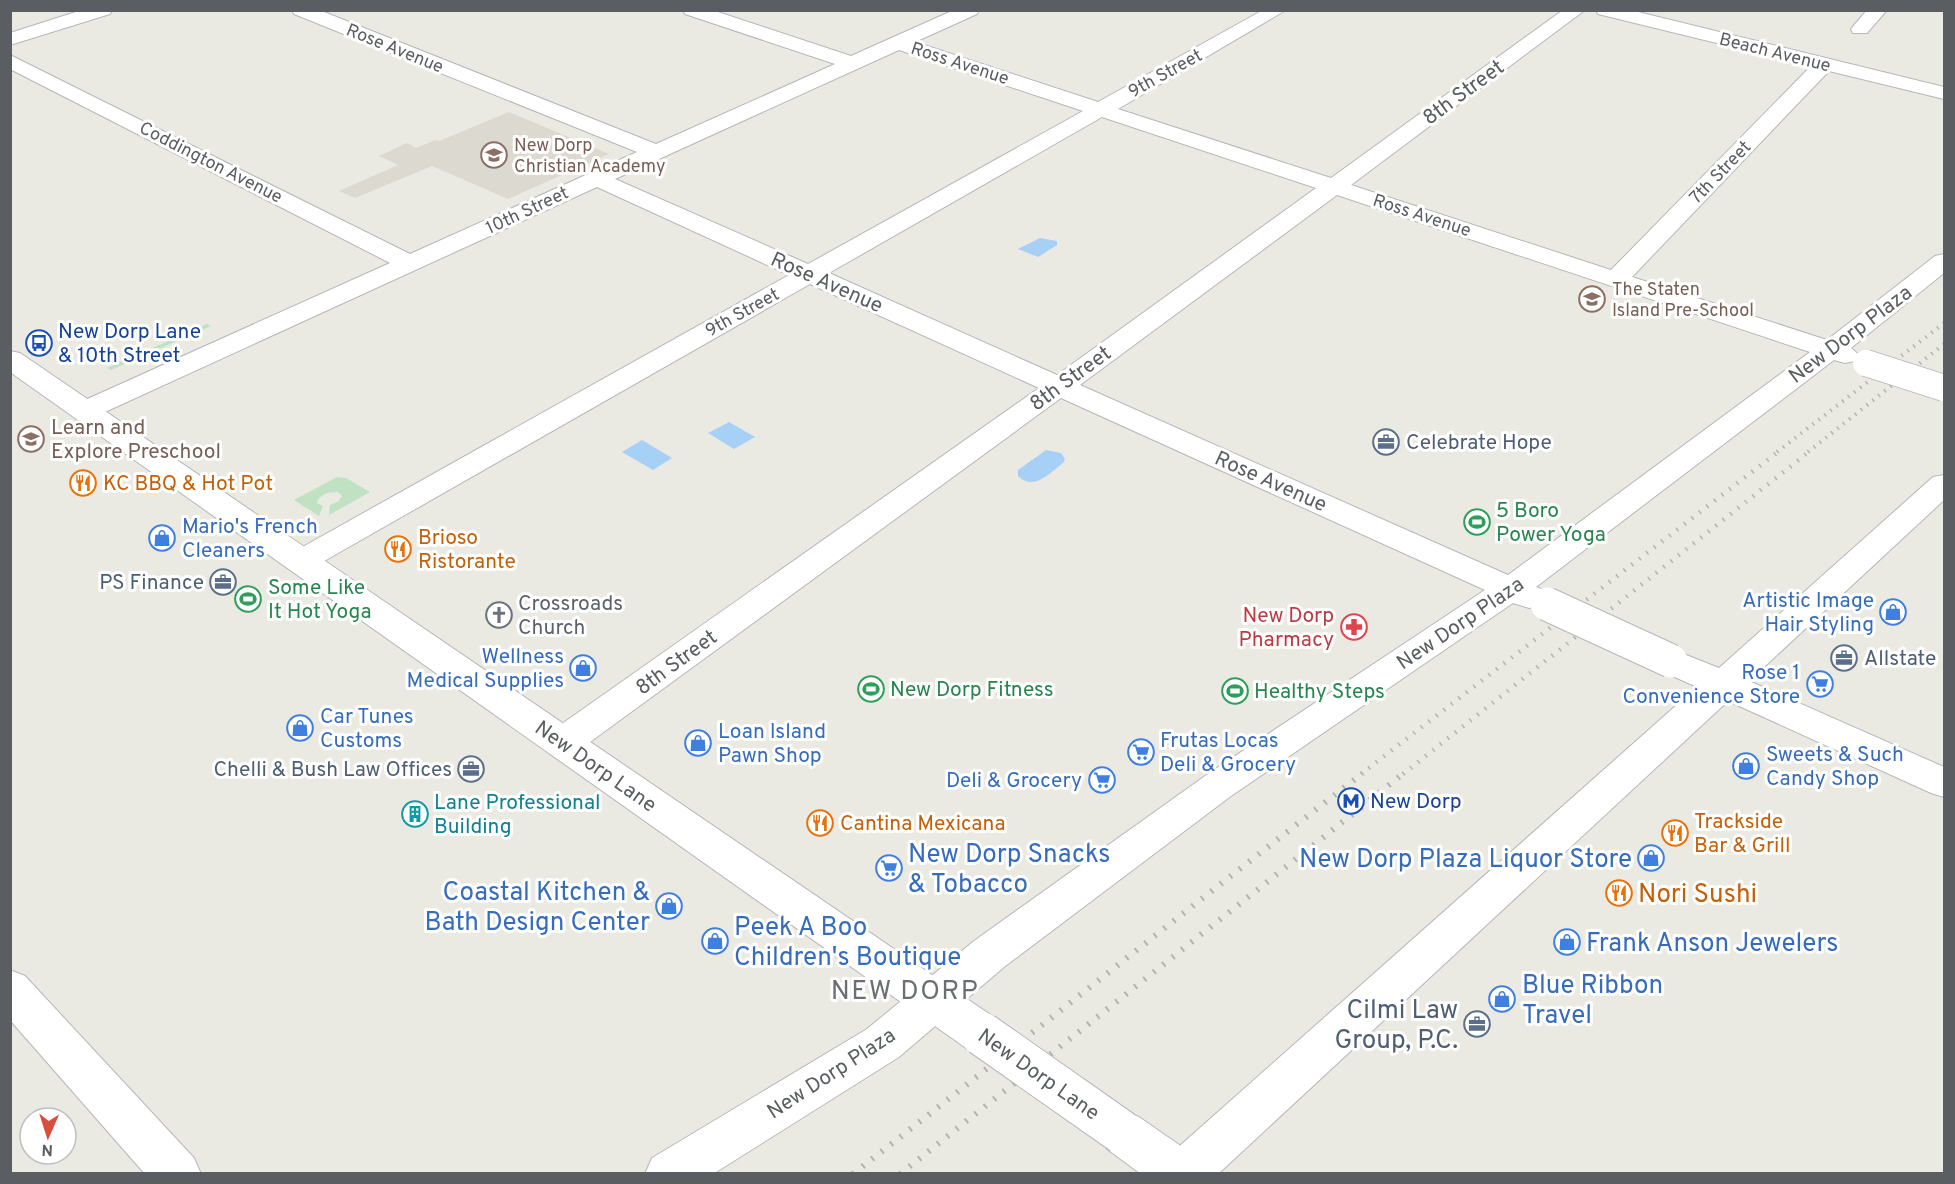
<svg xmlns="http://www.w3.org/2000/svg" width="1955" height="1184" viewBox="0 0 1955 1184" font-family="Overpass,sans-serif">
<rect width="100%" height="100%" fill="#ebeae2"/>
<!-- education -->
<path fill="#dbd9d0" d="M 509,112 L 609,154 L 508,199 L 432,166 L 355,198 L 339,191 L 398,165 L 379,156 L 407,143 L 416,148 L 436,140 L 439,141 Z"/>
<!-- green -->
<g fill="#c0e1c2">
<path d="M 207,324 L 211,326 L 111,370 L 107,368 Z"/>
<path d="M 337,477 L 346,478 L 370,492 L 329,515 L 330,505 L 339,501 L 342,496 L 338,492 L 326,493 L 318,499 L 317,503 L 323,506 L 319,516 L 294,500 Z"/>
</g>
<!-- water -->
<g fill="#a7d0f6">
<path d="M 1040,238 L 1057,241 L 1057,245 L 1038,257 L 1018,249 Z"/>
<path d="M 729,422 L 755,437 L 734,449 L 708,433 Z"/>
<path d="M 642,440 L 672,458 L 653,470 L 622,452 Z"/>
<path d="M 1046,450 L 1061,453 L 1065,459 L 1064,462 C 1051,472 1034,492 1018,476 L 1018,470 Z"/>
</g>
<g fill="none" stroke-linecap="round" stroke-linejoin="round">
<!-- street casing -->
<g stroke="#b4b7bb" stroke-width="2">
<g id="street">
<path d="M 82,10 L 112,10 L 110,14 L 10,45 L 10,33 Z"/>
<path d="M 292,10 L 319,10 L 656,144 L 835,64 L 685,14 L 683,10 L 712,10 L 851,56 L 954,10 L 979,10 L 977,14 L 915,42 L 1098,102 L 1263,10 L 1286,10 L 1118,109 L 1331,178 L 1563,10 L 1585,10 L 1351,185 L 1611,270 L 1811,66 L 1598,14 L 1596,10 L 1630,10 L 1944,87 L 1944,99 L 1829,71 L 1632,277 L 1827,340 L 1935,256 L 1944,254 L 1944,273 L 1851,348 L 1859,355 L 1855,361 L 1845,363 L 1834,360 L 1536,587 L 1541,589 L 1546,597 L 1541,605 L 1529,608 L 1513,603 L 1231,796 L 1004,967 L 899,1057 L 713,1174 L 645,1174 L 652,1158 L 867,1029 L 974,941 L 1205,776 L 1485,590 L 1061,398 L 575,753 L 562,757 L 549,753 L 544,743 L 549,733 L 1039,388 L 810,284 L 312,568 L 301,572 L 290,568 L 285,561 L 290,554 L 789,275 L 597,187 L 94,417 L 84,420 L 74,417 L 70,411 L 74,405 L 390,263 L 10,69 L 10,55 L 410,254 L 637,152 L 294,14 ZM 899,50 L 1083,111 L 808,264 L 615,179 ZM 1102,117 L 1316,188 L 1057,375 L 829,273 ZM 1337,195 L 1810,352 L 1508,575 L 1080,385 Z"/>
<path d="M 1867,10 L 1887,10 L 1867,33 L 1853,33 L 1851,29 Z"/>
<path d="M 1944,475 L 1944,500 L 1749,681 L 1944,767 L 1944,797 L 1931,793 L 1728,701 L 1218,1174 L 1159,1174 L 1166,1158 L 1697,687 L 1659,670 L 1654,661 L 1659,652 L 1671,649 L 1719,668 L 1933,477 Z"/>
<path d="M 10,970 L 25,976 L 194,1158 L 201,1174 L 145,1174 L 10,1020 Z"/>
</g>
</g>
<!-- secondary casing -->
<g stroke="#b3b6bb" stroke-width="2">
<g id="secondary">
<path d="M 10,351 L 20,353 L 998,1020 L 1004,1034 L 998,1048 L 982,1054 L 966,1048 L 10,372 Z"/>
<path d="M 1123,1111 L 1139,1117 L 1198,1158 L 1205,1174 L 1141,1174 L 1107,1149 L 1100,1133 L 1107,1117 Z"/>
</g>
</g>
<!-- street -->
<use href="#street" fill="#fff" fill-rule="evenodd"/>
<!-- secondary -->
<use href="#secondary" fill="#fff" fill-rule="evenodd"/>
<!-- rail-far2 -->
<g stroke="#b2b3b3" stroke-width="4" stroke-dasharray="1.5 6" stroke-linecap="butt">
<path d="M 1777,452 L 1944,323"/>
<path d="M 1808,452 L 1944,344"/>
</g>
<!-- rail-far1 -->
<g stroke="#b2b3b3" stroke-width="4.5" stroke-dasharray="1.5 8" stroke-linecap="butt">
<path d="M 1361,774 L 1779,451"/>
<path d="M 1403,774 L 1810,451"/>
</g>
<!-- rail -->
<g stroke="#b2b3b3" stroke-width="6" stroke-dasharray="2 10" stroke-linecap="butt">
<path d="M 853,1174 C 1023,1041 1192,905 1363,773"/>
<path d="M 900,1174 L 1404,773"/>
</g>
<!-- street-bridge-far1 casing -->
<g stroke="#b4b7bb" stroke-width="28" stroke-linecap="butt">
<path id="street-bridge-far1" d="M 1866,363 L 1944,388"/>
</g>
<!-- street-bridge casing -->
<g stroke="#b4b7bb" stroke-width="35" stroke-linecap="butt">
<path id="street-bridge" d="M 1547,604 L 1671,661"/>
</g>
<!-- secondary-bridge casing -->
<g stroke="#b3b6bb" stroke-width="45" stroke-linecap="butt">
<path id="secondary-bridge" d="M 982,1034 L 1123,1133"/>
</g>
<!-- street-bridge-far1 -->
<use href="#street-bridge-far1" stroke="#fff" stroke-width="26"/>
<!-- street-bridge -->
<use href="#street-bridge" stroke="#fff" stroke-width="33"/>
<!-- secondary-bridge -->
<use href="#secondary-bridge" stroke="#fff" stroke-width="43"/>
</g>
<!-- icons -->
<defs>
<g id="school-ring" transform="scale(1.35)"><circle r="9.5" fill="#fff" stroke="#8d6e63" stroke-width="1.5"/><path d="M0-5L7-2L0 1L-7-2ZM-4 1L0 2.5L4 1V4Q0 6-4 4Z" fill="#8d6e63"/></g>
<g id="bus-ring" transform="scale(1.35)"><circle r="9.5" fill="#fff" stroke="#1a4fb4" stroke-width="1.5"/><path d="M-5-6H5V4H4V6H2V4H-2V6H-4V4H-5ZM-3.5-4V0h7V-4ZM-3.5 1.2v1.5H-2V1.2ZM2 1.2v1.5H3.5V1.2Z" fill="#1a4fb4"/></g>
<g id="office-ring" transform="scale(1.35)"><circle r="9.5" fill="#fff" stroke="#5c6f8a" stroke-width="1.5"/><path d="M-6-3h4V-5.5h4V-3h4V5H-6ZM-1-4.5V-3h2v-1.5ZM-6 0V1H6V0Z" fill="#5c6f8a"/></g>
<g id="restaurant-ring" transform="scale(1.35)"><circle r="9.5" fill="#fff" stroke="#e8710a" stroke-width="1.5"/><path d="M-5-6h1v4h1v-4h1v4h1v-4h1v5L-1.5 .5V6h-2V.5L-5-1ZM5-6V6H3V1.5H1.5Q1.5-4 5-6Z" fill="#e8710a"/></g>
<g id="stadium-ring" transform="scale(1.35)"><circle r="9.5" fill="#fff" stroke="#2e9e5b" stroke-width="1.5"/><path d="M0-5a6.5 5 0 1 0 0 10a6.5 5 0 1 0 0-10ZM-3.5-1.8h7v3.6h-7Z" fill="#2e9e5b"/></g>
<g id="shop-ring" transform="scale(1.35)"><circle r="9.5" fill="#fff" stroke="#3f7fe0" stroke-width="1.5"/><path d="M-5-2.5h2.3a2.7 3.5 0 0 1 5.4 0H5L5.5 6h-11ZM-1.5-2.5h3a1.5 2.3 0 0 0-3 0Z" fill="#3f7fe0"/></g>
<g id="church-ring" transform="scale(1.35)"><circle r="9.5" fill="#fff" stroke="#6b7280" stroke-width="1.5"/><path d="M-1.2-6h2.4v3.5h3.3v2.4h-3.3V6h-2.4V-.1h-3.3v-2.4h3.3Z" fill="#6b7280"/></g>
<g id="pharmacy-ring" transform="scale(1.35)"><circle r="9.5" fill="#fff" stroke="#e0444e" stroke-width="1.5"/><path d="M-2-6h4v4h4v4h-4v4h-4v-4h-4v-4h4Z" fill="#e0444e"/></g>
<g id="supermarket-ring" transform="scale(1.35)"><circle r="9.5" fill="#fff" stroke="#3f7fe0" stroke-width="1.5"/><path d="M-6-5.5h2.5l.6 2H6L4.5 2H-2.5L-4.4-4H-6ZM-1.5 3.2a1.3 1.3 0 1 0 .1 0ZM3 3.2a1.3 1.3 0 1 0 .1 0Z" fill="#3f7fe0"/></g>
<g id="metro-ring" transform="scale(1.35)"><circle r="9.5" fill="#fff" stroke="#1a4fb4" stroke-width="1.5"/><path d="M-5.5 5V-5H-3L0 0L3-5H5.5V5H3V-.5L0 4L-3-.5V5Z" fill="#1a4fb4"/></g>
<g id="building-ring" transform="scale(1.35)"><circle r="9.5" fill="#fff" stroke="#0f9aa8" stroke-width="1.5"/><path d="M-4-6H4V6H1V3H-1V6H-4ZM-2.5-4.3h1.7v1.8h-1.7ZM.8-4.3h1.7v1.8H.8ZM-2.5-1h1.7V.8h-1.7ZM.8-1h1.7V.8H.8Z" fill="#0f9aa8"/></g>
</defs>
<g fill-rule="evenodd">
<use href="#school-ring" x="494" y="155"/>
<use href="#school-ring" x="1592" y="299"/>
<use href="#bus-ring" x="39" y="343"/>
<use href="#school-ring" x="31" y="439"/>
<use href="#office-ring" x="1386" y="442"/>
<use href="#restaurant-ring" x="83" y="483"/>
<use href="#stadium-ring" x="1477" y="522"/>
<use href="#shop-ring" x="162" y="538"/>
<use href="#restaurant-ring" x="398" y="549"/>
<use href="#office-ring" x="223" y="582"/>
<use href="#stadium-ring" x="248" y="599"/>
<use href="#shop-ring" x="1893" y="612"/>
<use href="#church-ring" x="499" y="615"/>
<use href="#pharmacy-ring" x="1354" y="627"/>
<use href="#office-ring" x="1844" y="658"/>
<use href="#shop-ring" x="583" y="668"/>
<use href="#supermarket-ring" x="1820" y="684"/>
<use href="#stadium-ring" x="871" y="689"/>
<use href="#stadium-ring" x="1235" y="691"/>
<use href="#shop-ring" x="300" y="728"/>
<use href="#shop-ring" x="698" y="743"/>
<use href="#supermarket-ring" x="1141" y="752"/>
<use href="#shop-ring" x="1746" y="766"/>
<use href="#office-ring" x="471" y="769"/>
<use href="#supermarket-ring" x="1102" y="780"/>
<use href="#metro-ring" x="1351" y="801"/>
<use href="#building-ring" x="415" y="814"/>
<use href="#restaurant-ring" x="820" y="823"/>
<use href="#restaurant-ring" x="1675" y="833"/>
<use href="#shop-ring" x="1651" y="858"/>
<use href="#supermarket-ring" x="889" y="868"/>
<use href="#restaurant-ring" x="1619" y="893"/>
<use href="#shop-ring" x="669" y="906"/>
<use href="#shop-ring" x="715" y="941"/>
<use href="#shop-ring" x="1567" y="942"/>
<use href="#shop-ring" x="1502" y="999"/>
<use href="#office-ring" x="1477" y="1024"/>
</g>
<g text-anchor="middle" stroke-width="6" stroke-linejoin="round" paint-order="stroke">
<!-- far-street labels -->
<g font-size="18" fill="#5a5d61" stroke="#fff">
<text transform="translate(395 48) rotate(22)" y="6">Rose Avenue</text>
<text transform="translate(1775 52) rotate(14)" y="6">Beach Avenue</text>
<text transform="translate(960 63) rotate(18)" y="6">Ross Avenue</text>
<text transform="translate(1165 73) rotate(-29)" y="6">9th Street</text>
<text transform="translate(211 162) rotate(27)" y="6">Coddington Avenue</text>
<text transform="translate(1720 172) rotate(-46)" y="6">7th Street</text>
<text transform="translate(527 210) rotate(-25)" y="6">10th Street</text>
<text transform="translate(1422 215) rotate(18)" y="6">Ross Avenue</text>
<text transform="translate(742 312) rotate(-29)" y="6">9th Street</text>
</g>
<!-- far-education labels -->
<g font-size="18" fill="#785e54" stroke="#fff" text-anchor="start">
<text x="514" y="151">New Dorp<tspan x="514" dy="21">Christian Academy</tspan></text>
<text x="1612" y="295">The Staten<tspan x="1612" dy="21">Island Pre-School</tspan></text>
</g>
<!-- street labels -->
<g font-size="21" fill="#5a5d61" stroke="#fff">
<text transform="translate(1463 92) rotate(-36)" y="7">8th Street</text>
<text transform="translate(827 282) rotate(24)" y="7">Rose Avenue</text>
<text transform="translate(1850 334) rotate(-37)" y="7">New Dorp Plaza</text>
<text transform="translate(1070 378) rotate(-36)" y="7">8th Street</text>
<text transform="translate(1271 481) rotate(24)" y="7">Rose Avenue</text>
<text transform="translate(1460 623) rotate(-34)" y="7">New Dorp Plaza</text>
<text transform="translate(676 662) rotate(-36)" y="7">8th Street</text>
<text transform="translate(596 766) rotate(35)" y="7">New Dorp Lane</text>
<text transform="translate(831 1073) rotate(-33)" y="7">New Dorp Plaza</text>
<text transform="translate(1039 1074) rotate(35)" y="7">New Dorp Lane</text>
</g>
<!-- transit labels -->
<g font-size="21" fill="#164399" stroke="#fff" text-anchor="start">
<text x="58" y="338">New Dorp Lane<tspan x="58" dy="24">&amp; 10th Street</tspan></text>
<text x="1370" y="808">New Dorp</text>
</g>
<!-- education labels -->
<g font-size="21" fill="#785e54" stroke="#fff" text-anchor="start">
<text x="51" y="434">Learn and<tspan x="51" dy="24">Explore Preschool</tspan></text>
</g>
<!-- service labels -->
<g font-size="21" fill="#4e5e75" stroke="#fff" text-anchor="start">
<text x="1406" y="449">Celebrate Hope</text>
<text x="204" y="589" text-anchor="end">PS Finance</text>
<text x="1864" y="665">Allstate</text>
<text x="452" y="776" text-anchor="end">Chelli &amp; Bush Law Offices</text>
</g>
<!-- food labels -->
<g font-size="21" fill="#c56008" stroke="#fff" text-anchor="start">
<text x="103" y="490">KC BBQ &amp; Hot Pot</text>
<text x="418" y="544">Brioso<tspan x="418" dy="24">Ristorante</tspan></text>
<text x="1694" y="828">Trackside<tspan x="1694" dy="24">Bar &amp; Grill</tspan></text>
<text x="840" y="830">Cantina Mexicana</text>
</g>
<!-- leisure labels -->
<g font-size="21" fill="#27864d" stroke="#fff" text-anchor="start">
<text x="1496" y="517">5 Boro<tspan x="1496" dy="24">Power Yoga</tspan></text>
<text x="268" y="594">Some Like<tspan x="268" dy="24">It Hot Yoga</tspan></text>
<text x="890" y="696">New Dorp Fitness</text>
<text x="1254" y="698">Healthy Steps</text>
</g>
<!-- shop labels -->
<g font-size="21" fill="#366cbe" stroke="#fff" text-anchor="start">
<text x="182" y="533">Mario's French<tspan x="182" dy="24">Cleaners</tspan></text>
<text x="1874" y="607" text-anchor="end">Artistic Image<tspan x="1874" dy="24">Hair Styling</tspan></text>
<text x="564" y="663" text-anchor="end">Wellness<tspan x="564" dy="24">Medical Supplies</tspan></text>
<text x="1800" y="679" text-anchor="end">Rose 1<tspan x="1800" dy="24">Convenience Store</tspan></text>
<text x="320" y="723">Car Tunes<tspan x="320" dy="24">Customs</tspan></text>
<text x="718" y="738">Loan Island<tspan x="718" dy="24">Pawn Shop</tspan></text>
<text x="1160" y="747">Frutas Locas<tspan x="1160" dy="24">Deli &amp; Grocery</tspan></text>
<text x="1766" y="761">Sweets &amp; Such<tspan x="1766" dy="24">Candy Shop</tspan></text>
<text x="1082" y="787" text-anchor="end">Deli &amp; Grocery</text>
</g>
<!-- worship labels -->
<g font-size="21" fill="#5b616d" stroke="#fff" text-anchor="start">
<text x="518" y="610">Crossroads<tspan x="518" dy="24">Church</tspan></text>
</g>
<!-- health labels -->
<g font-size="21" fill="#be3a42" stroke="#fff" text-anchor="end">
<text x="1334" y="622">New Dorp<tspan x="1334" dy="24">Pharmacy</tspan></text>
</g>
<!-- culture labels -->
<g font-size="21" fill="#0d838f" stroke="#fff" text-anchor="start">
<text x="434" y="809">Lane Professional<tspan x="434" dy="24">Building</tspan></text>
</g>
<!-- near-shop labels -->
<g font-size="26" fill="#366cbe" stroke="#fff" text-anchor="start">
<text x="908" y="862">New Dorp Snacks<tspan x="908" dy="30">&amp; Tobacco</tspan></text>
<text x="1632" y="867" text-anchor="end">New Dorp Plaza Liquor Store</text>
<text x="650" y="900" text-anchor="end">Coastal Kitchen &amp;<tspan x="650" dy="30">Bath Design Center</tspan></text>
<text x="734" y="935">Peek A Boo<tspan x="734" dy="30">Children's Boutique</tspan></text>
<text x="1586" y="951">Frank Anson Jewelers</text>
<text x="1522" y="993">Blue Ribbon<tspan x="1522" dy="30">Travel</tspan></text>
</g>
<!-- near-food labels -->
<g font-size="26" fill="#c56008" stroke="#fff" text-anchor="start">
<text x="1638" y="902">Nori Sushi</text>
</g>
<!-- near-service labels -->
<g font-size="26" fill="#4e5e75" stroke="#fff" text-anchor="end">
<text x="1458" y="1018">Cilmi Law<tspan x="1458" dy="30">Group, P.C.</tspan></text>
</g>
<!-- near-neighbourhood labels -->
<g font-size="27" letter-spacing="1.5" fill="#6b6f73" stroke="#fff">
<text x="905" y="999">NEW DORP</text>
</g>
</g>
<!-- border -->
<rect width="1955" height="1184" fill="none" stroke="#5a5d61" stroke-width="24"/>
<!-- north arrow -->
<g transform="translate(48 1136) rotate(183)"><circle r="28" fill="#ffffff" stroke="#bdbec0" stroke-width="1.5"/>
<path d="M0-4.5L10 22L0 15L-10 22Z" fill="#d84f3b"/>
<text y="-9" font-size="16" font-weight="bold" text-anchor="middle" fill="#5a5d61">N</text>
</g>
</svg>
